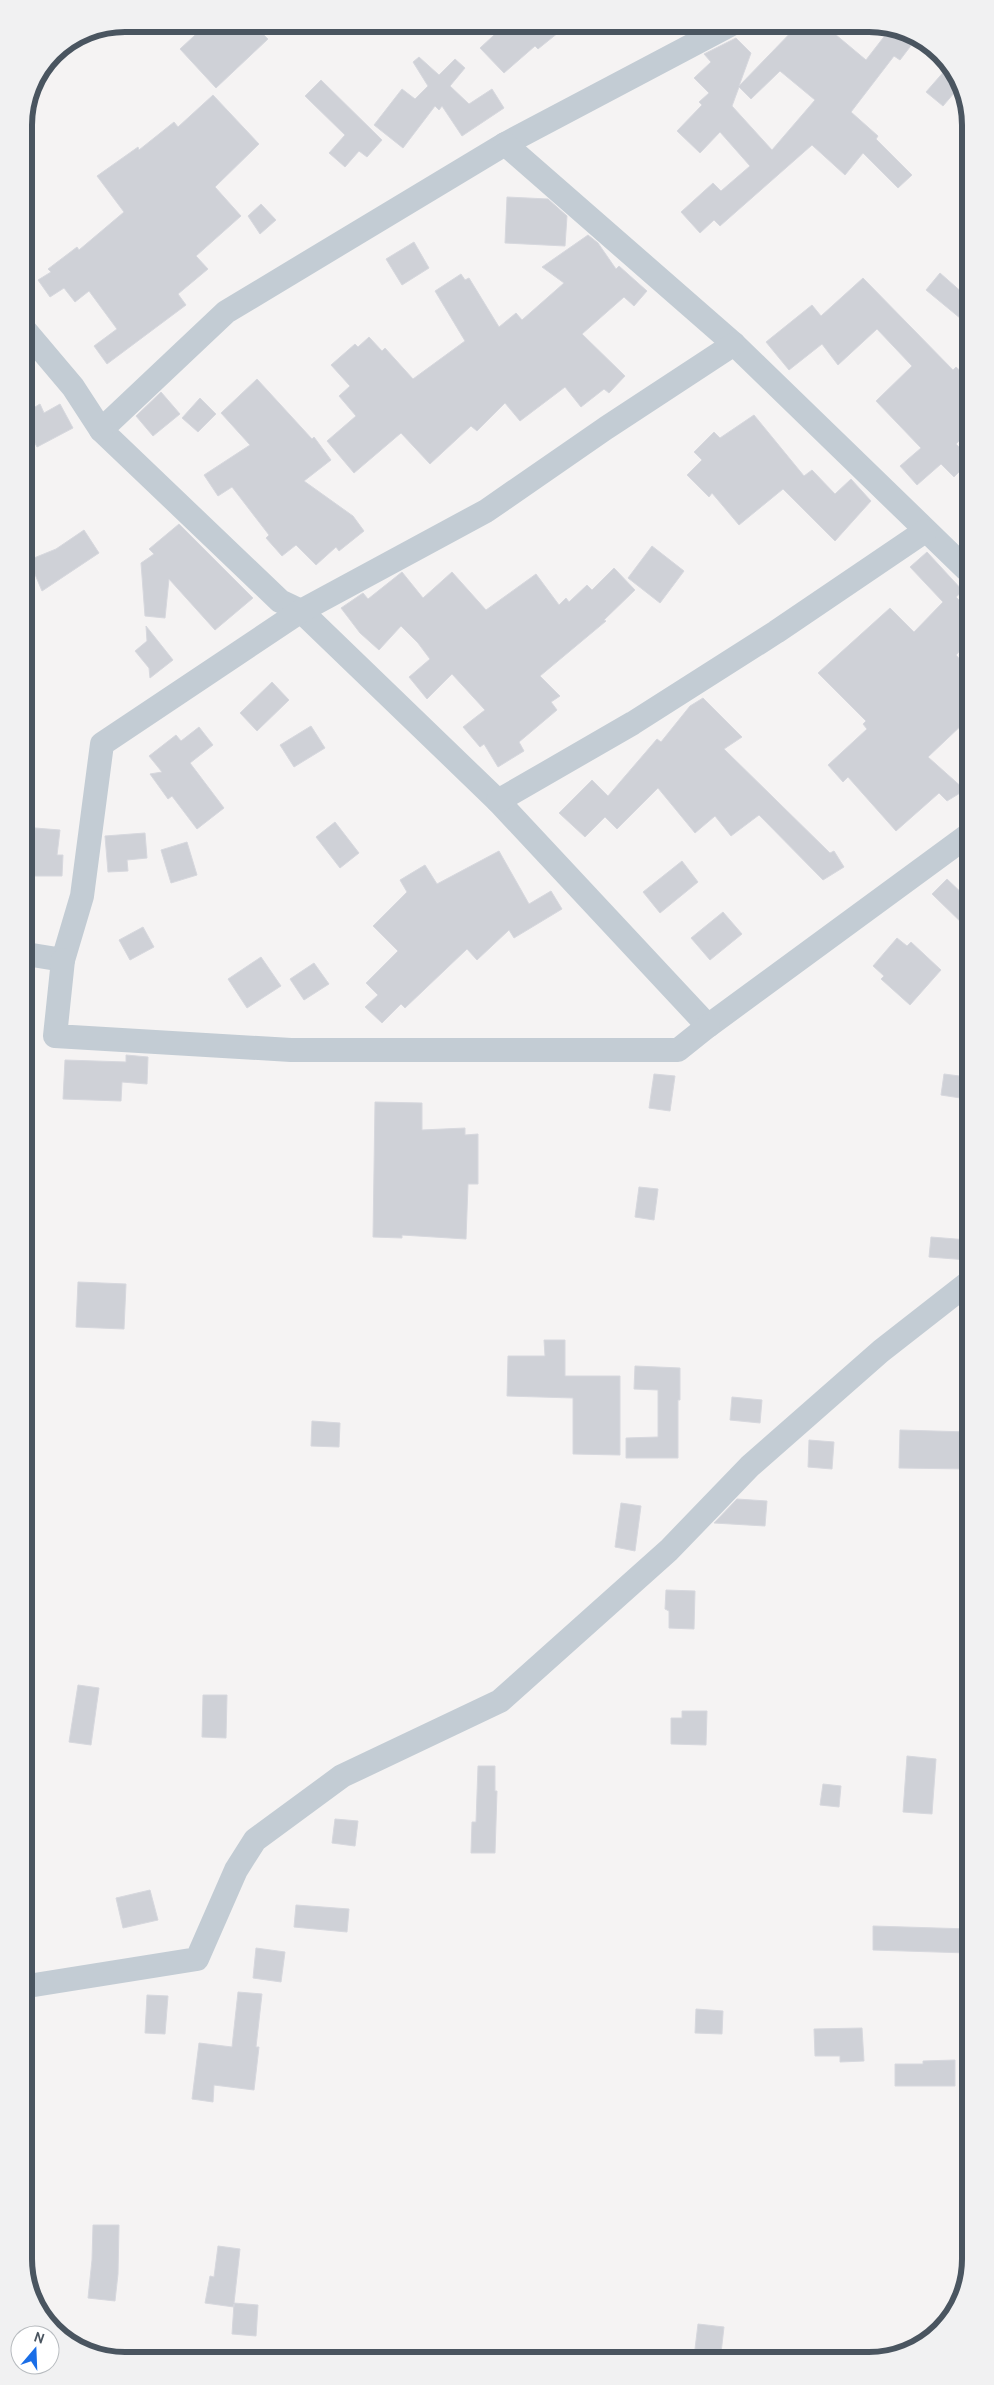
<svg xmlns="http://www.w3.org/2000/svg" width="994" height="2385" viewBox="0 0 994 2385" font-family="Cabin,sans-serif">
<rect width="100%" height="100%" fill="#f5f3f3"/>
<!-- building -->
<g fill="#cfd1d7" stroke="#d7d8de" fill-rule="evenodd">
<path d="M 207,24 L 253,24 L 268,39 L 216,88 L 180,49 Z"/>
<path d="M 506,24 L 569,24 L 538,49 L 535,46 L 504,73 L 480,48 Z"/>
<path d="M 799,24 L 823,24 L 866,60 L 890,29 L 916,39 L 900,60 L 894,56 L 851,112 L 878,136 L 876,139 L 912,175 L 898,188 L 863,153 L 845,175 L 812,145 L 720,226 L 714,220 L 700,233 L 681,212 L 713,183 L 721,191 L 750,166 L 720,132 L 700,153 L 677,131 L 702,105 L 699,102 L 709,93 L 694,78 L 711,62 L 704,54 L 736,38 L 751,53 L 739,86 ZM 780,71 L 815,100 L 772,150 L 732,106 L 739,87 L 751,99 Z"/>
<path d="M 419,57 L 439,75 L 455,59 L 465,68 L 450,86 L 469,104 L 492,89 L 504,108 L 462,136 L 442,106 L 439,110 L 435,106 L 403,148 L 374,125 L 402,89 L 415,99 L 428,86 L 413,62 Z"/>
<path d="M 947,68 L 960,86 L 943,106 L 926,92 Z"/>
<path d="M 321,80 L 382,140 L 367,157 L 359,151 L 345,167 L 329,153 L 345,135 L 305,96 Z"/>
<path d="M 213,95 L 259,144 L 215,187 L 241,216 L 196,256 L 208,269 L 178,294 L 186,305 L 107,364 L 94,346 L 117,329 L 89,291 L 75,302 L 64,288 L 50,297 L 38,280 L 51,272 L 48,269 L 77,247 L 79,250 L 124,212 L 97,176 L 138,147 L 139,150 L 174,122 L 178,127 Z"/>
<path d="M 507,197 L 548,199 L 567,216 L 565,246 L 505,243 Z"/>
<path d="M 261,204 L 276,220 L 260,234 L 248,216 Z"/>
<path d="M 588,235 L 598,243 L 616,269 L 619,266 L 647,291 L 634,306 L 624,297 L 582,334 L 625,376 L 609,393 L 604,389 L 581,407 L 565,387 L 520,421 L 505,403 L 477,431 L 471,426 L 430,464 L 401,433 L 354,473 L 327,441 L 356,416 L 339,396 L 350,386 L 331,365 L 355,344 L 358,347 L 369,337 L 382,351 L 385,348 L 413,379 L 465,341 L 435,291 L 461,274 L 465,280 L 469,278 L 499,327 L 516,313 L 522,320 L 564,283 L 542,267 Z"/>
<path d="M 414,242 L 429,268 L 402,285 L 386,259 Z"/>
<path d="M 940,273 L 965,295 L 966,323 L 926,290 Z"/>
<path d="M 863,278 L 953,370 L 956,367 L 966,376 L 966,434 L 956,444 L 966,454 L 966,465 L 954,477 L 941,464 L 917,485 L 900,466 L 921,448 L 876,401 L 912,366 L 877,329 L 838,365 L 822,344 L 789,370 L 766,342 L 812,305 L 821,316 Z"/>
<path d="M 257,379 L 312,439 L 314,437 L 331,460 L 304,481 L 353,516 L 364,531 L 339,551 L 336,547 L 316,565 L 296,545 L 282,556 L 266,538 L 269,535 L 232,487 L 218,496 L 204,475 L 250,445 L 221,413 Z"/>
<path d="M 161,392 L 180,414 L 153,436 L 136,416 Z"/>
<path d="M 200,398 L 216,414 L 198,432 L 182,418 Z"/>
<path d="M 40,404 L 44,413 L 60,404 L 73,428 L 37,447 L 25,424 L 25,413 Z"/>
<path d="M 754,415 L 804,476 L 812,470 L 835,494 L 851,479 L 871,501 L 835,541 L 783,489 L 739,525 L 712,493 L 709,497 L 687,475 L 702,460 L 694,452 L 714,432 L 720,438 Z"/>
<path d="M 179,524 L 253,598 L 215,630 L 169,579 L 165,618 L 145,616 L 141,563 L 154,554 L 149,549 Z"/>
<path d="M 84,530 L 99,553 L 42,591 L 29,560 L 56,549 Z"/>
<path d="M 652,546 L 684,571 L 660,603 L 628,578 Z"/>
<path d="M 927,552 L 963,591 L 956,597 L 966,607 L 966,644 L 956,655 L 966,666 L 966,721 L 928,757 L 965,790 L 947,801 L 939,793 L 896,831 L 848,777 L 843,782 L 828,765 L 867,729 L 863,724 L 866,721 L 818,673 L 890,608 L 914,632 L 943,602 L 910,567 Z"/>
<path d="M 614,568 L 635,590 L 604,620 L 606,621 L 540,676 L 560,696 L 551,702 L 557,710 L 519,742 L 524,751 L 498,767 L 484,744 L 480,747 L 463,727 L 485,710 L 452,674 L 427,699 L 409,677 L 430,659 L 418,643 L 401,626 L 379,650 L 360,633 L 341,608 L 363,593 L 368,599 L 402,572 L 423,598 L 452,572 L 486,610 L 536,574 L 559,605 L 566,598 L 569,602 L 587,585 L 592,590 Z"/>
<path d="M 146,626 L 173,660 L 150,678 L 149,668 L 135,651 L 147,641 Z"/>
<path d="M 272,682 L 289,700 L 257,731 L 240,713 Z"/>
<path d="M 703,698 L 742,737 L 724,749 L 830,853 L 834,851 L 844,867 L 823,880 L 759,815 L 731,836 L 715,816 L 695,833 L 658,788 L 617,829 L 605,817 L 585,837 L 559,813 L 592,780 L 608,796 L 657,739 L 661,742 L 690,706 Z"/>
<path d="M 311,726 L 325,748 L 294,767 L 280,745 Z"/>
<path d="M 199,727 L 213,745 L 190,763 L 224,808 L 197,829 L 172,796 L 168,799 L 150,774 L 162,772 L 149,756 L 176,735 L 181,741 Z"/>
<path d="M 335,822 L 359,853 L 340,868 L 316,837 Z"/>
<path d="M 35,828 L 60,830 L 57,855 L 63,855 L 62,876 L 26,876 L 26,854 L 33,854 Z"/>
<path d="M 145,833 L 147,858 L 127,860 L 128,871 L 108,872 L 105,836 Z"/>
<path d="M 187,842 L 197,875 L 171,883 L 161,850 Z"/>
<path d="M 499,851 L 529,904 L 551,891 L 562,909 L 514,938 L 509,930 L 477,960 L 467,949 L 405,1008 L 401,1004 L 382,1023 L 365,1007 L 378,995 L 366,983 L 398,951 L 373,926 L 407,892 L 400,880 L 425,865 L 437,884 Z"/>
<path d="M 682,861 L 698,882 L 660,913 L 643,892 Z"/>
<path d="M 947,879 L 967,898 L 967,928 L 932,894 Z"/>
<path d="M 723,912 L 742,934 L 710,960 L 691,938 Z"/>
<path d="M 143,927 L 154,947 L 130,960 L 119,940 Z"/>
<path d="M 897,938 L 907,946 L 911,942 L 941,970 L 910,1005 L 881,979 L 884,976 L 873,966 Z"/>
<path d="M 261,957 L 281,986 L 247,1008 L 228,979 Z"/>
<path d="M 314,963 L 329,984 L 304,1000 L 290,979 Z"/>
<path d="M 126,1055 L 148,1057 L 147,1084 L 122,1082 L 121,1101 L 63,1099 L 65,1060 L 126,1062 Z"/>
<path d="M 654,1074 L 675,1076 L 670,1111 L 649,1108 Z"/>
<path d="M 944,1074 L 967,1077 L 967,1099 L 941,1095 Z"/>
<path d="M 375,1102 L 422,1103 L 422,1130 L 465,1128 L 465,1135 L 478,1134 L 478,1184 L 468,1184 L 466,1239 L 402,1235 L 402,1238 L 373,1237 Z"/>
<path d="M 639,1187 L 658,1189 L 654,1220 L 635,1217 Z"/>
<path d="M 931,1237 L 968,1240 L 968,1260 L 929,1257 Z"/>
<path d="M 78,1282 L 126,1284 L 124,1329 L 76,1327 Z"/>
<path d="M 544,1340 L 565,1340 L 565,1376 L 620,1376 L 620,1455 L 573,1454 L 573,1398 L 507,1396 L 508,1356 L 545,1356 Z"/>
<path d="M 635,1366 L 680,1368 L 680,1400 L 678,1400 L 678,1458 L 626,1458 L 626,1438 L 658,1437 L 658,1390 L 634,1389 Z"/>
<path d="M 732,1397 L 762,1400 L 760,1423 L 730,1420 Z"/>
<path d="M 312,1421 L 340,1423 L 339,1447 L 311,1446 Z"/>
<path d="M 900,1430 L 968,1432 L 968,1469 L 899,1468 Z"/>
<path d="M 809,1440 L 834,1442 L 832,1469 L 808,1467 Z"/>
<path d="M 737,1499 L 767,1501 L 765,1526 L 714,1523 Z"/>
<path d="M 621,1503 L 641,1506 L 635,1551 L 615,1547 Z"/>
<path d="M 666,1590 L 695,1591 L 694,1629 L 669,1628 L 669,1611 L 665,1609 Z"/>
<path d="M 78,1685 L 99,1688 L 91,1745 L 69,1742 Z"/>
<path d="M 203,1695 L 227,1695 L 226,1738 L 202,1737 Z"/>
<path d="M 682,1711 L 707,1711 L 706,1745 L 671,1744 L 671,1718 L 682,1718 Z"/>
<path d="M 907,1756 L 936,1759 L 932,1814 L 903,1812 Z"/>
<path d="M 478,1766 L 495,1766 L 495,1791 L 497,1791 L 495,1853 L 471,1853 L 472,1822 L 476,1822 Z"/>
<path d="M 823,1784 L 841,1786 L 839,1807 L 820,1805 Z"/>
<path d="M 335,1819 L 358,1821 L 355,1846 L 332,1843 Z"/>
<path d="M 150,1890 L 158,1920 L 123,1928 L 116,1898 Z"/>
<path d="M 296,1905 L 349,1909 L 347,1932 L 294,1927 Z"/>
<path d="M 873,1926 L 969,1929 L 968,1953 L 873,1950 Z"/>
<path d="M 256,1948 L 285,1952 L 281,1982 L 253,1978 Z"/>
<path d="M 238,1992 L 262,1994 L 256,2047 L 259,2047 L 254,2090 L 214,2085 L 213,2102 L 192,2099 L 199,2043 L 232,2047 Z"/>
<path d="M 147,1995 L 168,1996 L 165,2034 L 145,2033 Z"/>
<path d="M 696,2009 L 723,2011 L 722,2034 L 695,2033 Z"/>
<path d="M 862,2028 L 864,2061 L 840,2062 L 840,2056 L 815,2056 L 814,2029 Z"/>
<path d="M 955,2060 L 955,2086 L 895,2086 L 895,2064 L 923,2064 L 923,2061 Z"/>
<path d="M 93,2225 L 119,2225 L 118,2274 L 115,2301 L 88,2298 L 92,2260 Z"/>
<path d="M 218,2246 L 240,2249 L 234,2303 L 258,2305 L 256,2336 L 232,2334 L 234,2304 L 234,2307 L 205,2303 L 210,2276 L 214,2277 Z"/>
<path d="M 698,2324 L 724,2327 L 721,2353 L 695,2349 Z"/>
</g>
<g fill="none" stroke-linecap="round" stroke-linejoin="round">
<!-- minor -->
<g stroke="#c3ccd4" stroke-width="24">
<path d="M 732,24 L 505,144 L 226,312 L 101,430 L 280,601 L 301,611 L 498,801 L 708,1026 L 967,836"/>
<path d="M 505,144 L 734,344 L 966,569"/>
<path d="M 24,329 L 73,387 L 101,430"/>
<path d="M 498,801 L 633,723 L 776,632 L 925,531"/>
<path d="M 26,954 L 63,960 L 82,896 L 102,744 L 301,611 L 486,511 L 606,428 L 734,344"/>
<path d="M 63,960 L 55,1036 L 291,1050 L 678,1050 L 708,1026"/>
<path d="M 28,1986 L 197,1959 L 236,1870 L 255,1840 L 342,1776 L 500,1701 L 669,1550 L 750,1466 L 881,1351 L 968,1283"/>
</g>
</g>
<!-- crop -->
<path d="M0 0H994V2385H0ZM125 32H869A93 93 0 0 1 962 125V2259A93 93 0 0 1 869 2352H125A93 93 0 0 1 32 2259V125A93 93 0 0 1 125 32Z" fill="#f1f1f2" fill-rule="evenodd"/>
<path fill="none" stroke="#4a5560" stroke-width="6" d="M125 32H869A93 93 0 0 1 962 125V2259A93 93 0 0 1 869 2352H125A93 93 0 0 1 32 2259V125A93 93 0 0 1 125 32Z"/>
<!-- north arrow -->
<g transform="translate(35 2350) rotate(19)"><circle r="24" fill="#ffffff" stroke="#b7bbbf"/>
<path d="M0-4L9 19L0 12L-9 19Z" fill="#1a6ee7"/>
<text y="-8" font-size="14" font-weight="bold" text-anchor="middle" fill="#4a5560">N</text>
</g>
</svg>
